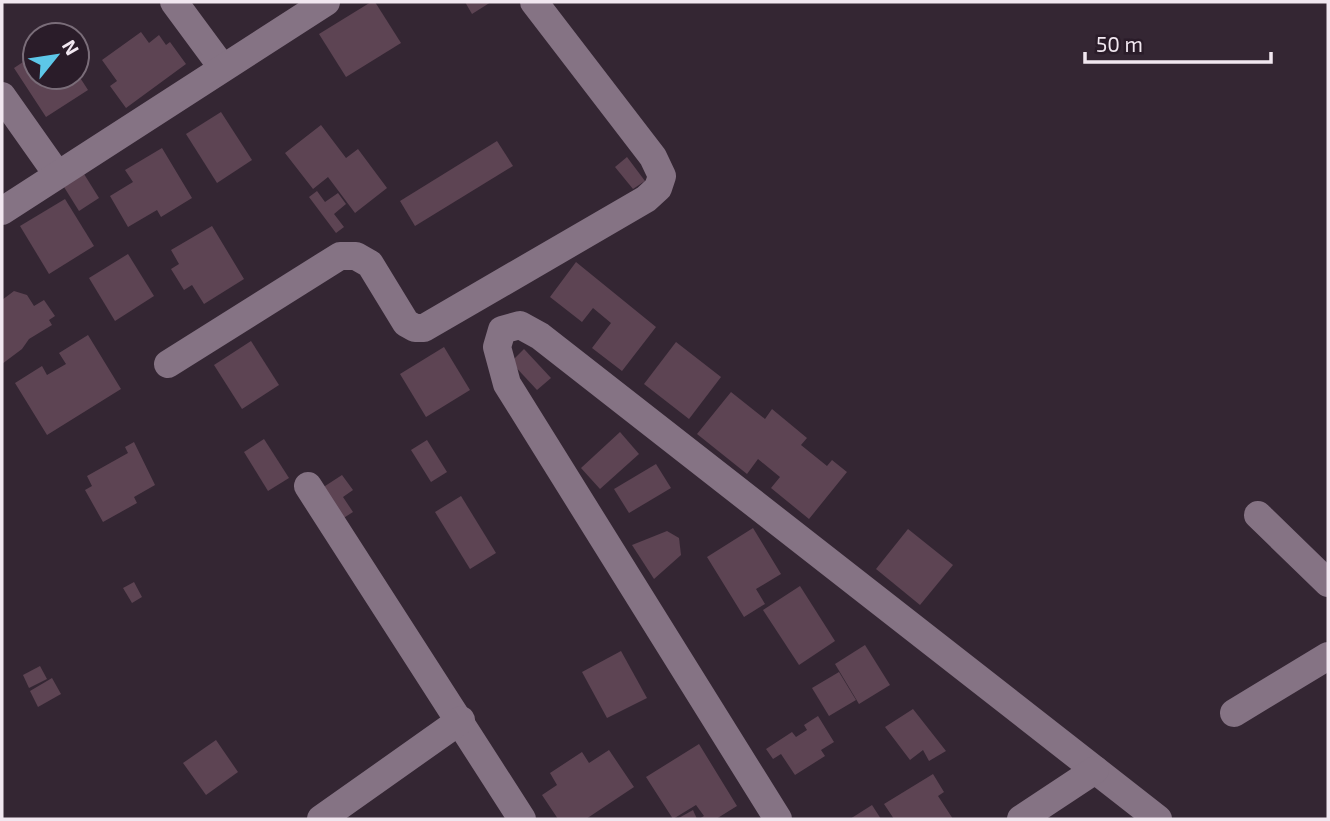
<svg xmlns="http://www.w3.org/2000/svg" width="1330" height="821" viewBox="0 0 1330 821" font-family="'Exo 2',sans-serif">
<rect width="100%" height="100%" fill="#342633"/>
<!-- building -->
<g fill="#5d4453">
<path d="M 371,2 L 375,2 L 401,43 L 346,77 L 319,34 Z"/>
<path d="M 465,2 L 491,2 L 472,14 Z"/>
<path d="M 141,32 L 149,43 L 159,35 L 166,45 L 170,42 L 186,64 L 126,108 L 110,86 L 117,81 L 102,60 Z"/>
<path d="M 35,54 L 35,77 L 77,77 L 77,73 L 88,90 L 46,117 L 14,68 Z"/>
<path d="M 221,112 L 252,160 L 217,183 L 186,134 Z"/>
<path d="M 321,125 L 346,158 L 358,149 L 387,188 L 355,213 L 328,177 L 313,189 L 285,153 Z"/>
<path d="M 497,141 L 513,166 L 415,226 L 400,201 Z"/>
<path d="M 162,148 L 192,198 L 161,217 L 157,210 L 128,227 L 110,196 L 133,182 L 125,170 Z"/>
<path d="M 627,157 L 645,181 L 633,189 L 615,167 Z"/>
<path d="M 84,174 L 99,198 L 79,211 L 64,187 Z"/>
<path d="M 317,191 L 325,202 L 338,193 L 346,204 L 334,214 L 344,227 L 336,233 L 309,197 Z"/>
<path d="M 65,199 L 94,246 L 49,274 L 20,226 Z"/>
<path d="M 212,226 L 244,279 L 204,304 L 192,285 L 184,290 L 171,269 L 179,264 L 171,250 Z"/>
<path d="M 128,254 L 154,296 L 115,321 L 89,278 Z"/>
<path d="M 576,262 L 656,327 L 622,371 L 592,348 L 611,323 L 593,308 L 582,322 L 550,297 Z"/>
<path d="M 14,291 L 27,295 L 34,306 L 44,300 L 55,316 L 49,320 L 52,325 L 29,339 L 22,349 L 2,364 L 2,300 Z"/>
<path d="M 88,335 L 121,389 L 47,435 L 15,383 L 42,366 L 47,375 L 66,364 L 59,353 Z"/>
<path d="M 251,341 L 279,385 L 242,409 L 214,365 Z"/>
<path d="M 676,342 L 721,377 L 689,419 L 644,384 Z"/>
<path d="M 444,347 L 470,390 L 426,417 L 400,374 Z"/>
<path d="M 524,349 L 551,378 L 537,390 L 511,362 Z"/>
<path d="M 731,392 L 765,419 L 772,409 L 807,438 L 801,445 L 827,466 L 832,460 L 847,472 L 809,519 L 771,488 L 780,477 L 758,459 L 747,474 L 697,434 Z"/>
<path d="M 620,432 L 639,454 L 600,489 L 581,468 Z"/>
<path d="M 264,439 L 289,478 L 268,491 L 244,452 Z"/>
<path d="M 427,440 L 447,472 L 431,482 L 411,450 Z"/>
<path d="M 134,442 L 155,485 L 134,497 L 137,503 L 103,522 L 85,490 L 92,486 L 87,476 L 128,453 L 125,447 Z"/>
<path d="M 656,464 L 671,488 L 629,513 L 614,489 Z"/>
<path d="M 342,475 L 353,490 L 343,497 L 353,512 L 342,519 L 322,488 Z"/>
<path d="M 461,496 L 496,553 L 470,569 L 435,512 Z"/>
<path d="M 753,528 L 781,574 L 756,589 L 765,604 L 744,617 L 707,557 Z"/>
<path d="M 908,529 L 953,565 L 920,605 L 876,569 Z"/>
<path d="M 667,531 L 679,538 L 681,555 L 654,579 L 632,545 Z"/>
<path d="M 134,582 L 142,597 L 132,603 L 123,588 Z"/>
<path d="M 800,586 L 835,641 L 799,665 L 763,610 Z"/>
<path d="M 865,645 L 890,685 L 859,704 L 835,664 Z"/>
<path d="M 621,651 L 647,698 L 607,718 L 582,672 Z"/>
<path d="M 40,666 L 47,679 L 29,688 L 23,675 Z"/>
<path d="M 839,672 L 856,700 L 829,716 L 812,688 Z"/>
<path d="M 52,678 L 61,694 L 38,707 L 30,691 Z"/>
<path d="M 913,709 L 946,751 L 929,761 L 923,750 L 910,760 L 885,727 Z"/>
<path d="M 818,716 L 834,742 L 821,750 L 825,756 L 795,775 L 781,754 L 773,759 L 766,749 L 792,732 L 796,737 L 807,730 L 804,725 Z"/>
<path d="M 216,740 L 238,772 L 206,795 L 183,763 Z"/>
<path d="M 699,744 L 737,806 L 716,819 L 699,819 L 704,816 L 696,805 L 673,819 L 646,777 Z"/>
<path d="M 609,750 L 634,787 L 586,819 L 558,819 L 542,795 L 557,785 L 550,773 L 582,752 L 589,763 Z"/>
<path d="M 933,774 L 944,792 L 938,796 L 953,819 L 894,819 L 884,804 Z"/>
<path d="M 872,805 L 881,819 L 850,819 Z"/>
<path d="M 693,810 L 697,819 L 677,819 Z"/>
</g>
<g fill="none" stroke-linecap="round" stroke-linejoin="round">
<!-- minor -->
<g stroke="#857384" stroke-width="28">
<path d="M 174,2 L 222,67"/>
<path d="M 2,96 L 57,174"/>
<path d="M 2,211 L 326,2"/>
<path d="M 168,364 L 340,256 L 356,256 L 370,264 L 406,323 L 415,328 L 424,328 L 646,199 L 658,188 L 662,176 L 653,157 L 534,2"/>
<path d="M 308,486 L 522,819"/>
<path d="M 1258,515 L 1328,583"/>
<path d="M 1234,713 L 1328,656"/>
<path d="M 321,819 L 461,720"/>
<path d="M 778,819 L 507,384 L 497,347 L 502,330 L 520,325 L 540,336 L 1158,819"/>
<path d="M 1021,819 L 1095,770"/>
</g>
</g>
<!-- border -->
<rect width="1330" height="821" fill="none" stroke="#f1e7f0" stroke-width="7"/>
<!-- north arrow -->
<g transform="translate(56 56) rotate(60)"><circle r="33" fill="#2a1c29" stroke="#7a6d79" stroke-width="2"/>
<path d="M0-5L12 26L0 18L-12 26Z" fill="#5dc7e8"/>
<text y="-10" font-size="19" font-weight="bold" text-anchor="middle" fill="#f1e7f0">N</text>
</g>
<!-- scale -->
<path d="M1085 52v10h186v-10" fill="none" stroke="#f1e7f0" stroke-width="3.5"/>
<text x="1096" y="52" font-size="21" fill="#f1e7f0" stroke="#2a1c29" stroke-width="5" paint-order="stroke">50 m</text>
</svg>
